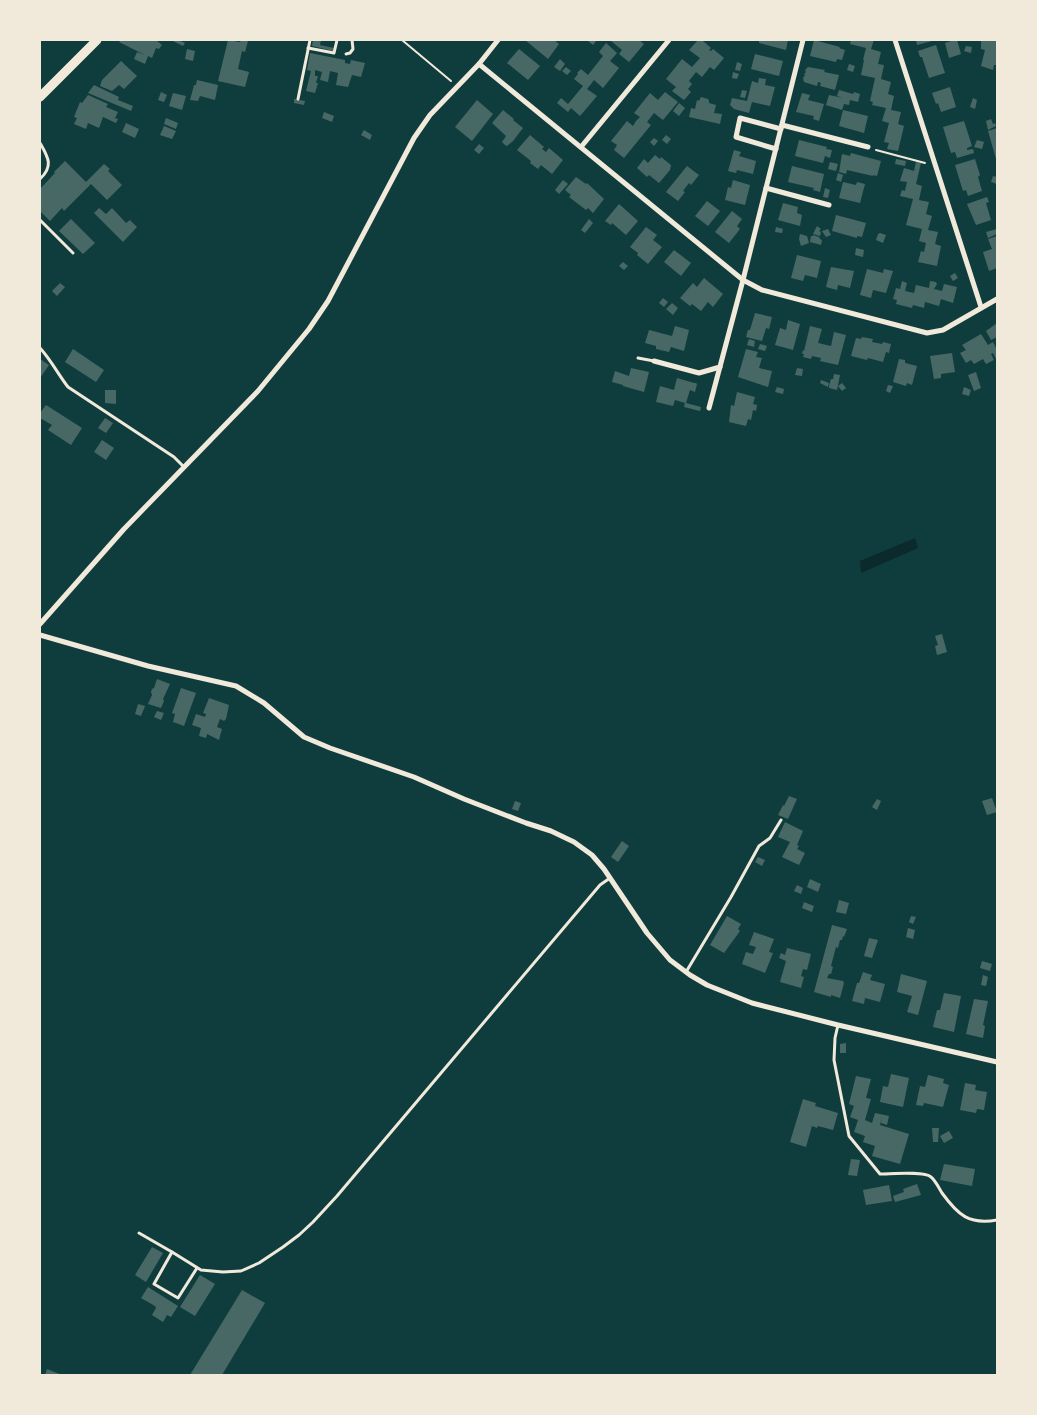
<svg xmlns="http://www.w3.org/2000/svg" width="1037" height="1415" viewBox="0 0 1037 1415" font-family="Arial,sans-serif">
<rect width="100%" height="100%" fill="#0f3d3e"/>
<!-- water -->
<path fill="#0a2a2b" d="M 915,538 L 918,548 L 861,573 L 860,561 Z"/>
<!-- building -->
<g fill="#486865">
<path d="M 121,40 L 156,40 L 162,45 L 159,49 L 156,48 L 152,58 L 148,56 L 145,64 L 134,59 L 137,52 L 145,55 L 119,42 Z"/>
<path d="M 171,40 L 178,40 L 185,43 L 183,46 Z"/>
<path d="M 228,40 L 240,42 L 241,40 L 248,41 L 245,52 L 242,51 L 238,69 L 249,72 L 245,87 L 218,81 Z"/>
<path d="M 313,40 L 321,40 L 320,45 L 334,48 L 333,51 L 312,46 Z"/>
<path d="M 525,40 L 547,40 L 549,41 L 554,40 L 559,44 L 548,59 Z"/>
<path d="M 589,40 L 597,40 L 593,45 L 588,41 Z"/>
<path d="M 610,40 L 639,40 L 644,44 L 629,62 L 619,54 L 622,50 Z"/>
<path d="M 698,40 L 702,40 L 711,48 L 709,50 L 711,51 L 713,49 L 724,58 L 714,70 L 710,67 L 702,77 L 696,72 L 689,81 L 692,84 L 688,89 L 691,92 L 684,100 L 672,91 L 676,87 L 666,79 L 682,59 L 692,67 L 700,58 L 689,50 Z"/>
<path d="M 759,40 L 788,40 L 786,50 L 759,43 Z"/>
<path d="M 814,40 L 840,47 L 839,48 L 845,50 L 842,60 L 837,59 L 836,62 L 810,56 Z"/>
<path d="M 851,40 L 874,40 L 871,49 L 881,52 L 878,64 L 884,65 L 881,79 L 891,82 L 888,94 L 894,96 L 891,110 L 901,112 L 898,124 L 904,126 L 898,151 L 887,149 L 889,143 L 884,142 L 889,123 L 882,121 L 886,108 L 872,105 L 873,102 L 870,101 L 875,78 L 861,75 L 864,60 L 863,60 L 866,48 L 850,44 Z"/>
<path d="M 916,40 L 932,40 L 932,41 L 917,45 Z"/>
<path d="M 954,40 L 957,40 L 961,54 L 949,58 L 945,43 Z"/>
<path d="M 981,40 L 997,40 L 997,65 L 994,65 L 993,70 L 981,66 L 985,50 L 981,49 Z"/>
<path d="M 606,43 L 617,53 L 610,61 L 619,68 L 603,88 L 594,80 L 591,84 L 587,89 L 597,96 L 580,116 L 571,108 L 568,112 L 557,103 L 561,98 L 568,104 L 583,86 L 574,79 L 578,74 L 577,73 L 581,69 L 588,75 L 603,56 L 599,52 Z"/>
<path d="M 936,45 L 945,73 L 929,78 L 922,57 L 920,57 L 918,51 Z"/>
<path d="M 966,46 L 972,47 L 971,53 L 964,51 Z"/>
<path d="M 187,49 L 195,51 L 193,61 L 185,59 Z"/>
<path d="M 519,49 L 540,66 L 528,80 L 507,63 Z"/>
<path d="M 310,53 L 345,60 L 345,63 L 350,64 L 351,60 L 365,63 L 361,77 L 352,75 L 348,87 L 336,85 L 338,73 L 330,71 L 328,82 L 320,80 L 322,72 L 315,70 L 315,76 L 318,76 L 316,83 L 318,83 L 315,93 L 306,91 L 311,71 L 307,70 Z"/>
<path d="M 755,54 L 783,61 L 779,76 L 751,69 Z"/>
<path d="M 560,59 L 565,64 L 560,71 L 554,67 Z"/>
<path d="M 121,61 L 137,76 L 124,89 L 119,85 L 112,91 L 100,86 L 102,80 Z"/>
<path d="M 737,62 L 742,64 L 740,71 L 735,70 Z"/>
<path d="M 849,64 L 855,66 L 853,72 L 847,70 Z"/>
<path d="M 566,67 L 571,71 L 567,75 L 562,71 Z"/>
<path d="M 808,67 L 825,70 L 824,72 L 839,75 L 835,90 L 820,86 L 821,83 L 818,82 L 817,86 L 804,82 L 803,78 L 805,75 L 804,74 L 806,72 L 805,70 Z"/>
<path d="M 733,72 L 739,74 L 737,79 L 732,78 Z"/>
<path d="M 759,78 L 766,79 L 765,85 L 775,87 L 770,106 L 752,102 L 749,113 L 734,109 L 730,105 L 732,98 L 747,101 L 752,81 L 758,83 Z"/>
<path d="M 197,80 L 218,85 L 215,100 L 200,96 L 198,101 L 190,100 L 194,85 L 196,85 Z"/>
<path d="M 94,85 L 119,97 L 118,100 L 133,106 L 131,111 L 88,93 Z"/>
<path d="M 950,87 L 956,107 L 941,112 L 938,103 L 936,104 L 932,93 Z"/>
<path d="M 742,90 L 747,91 L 745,98 L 740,97 Z"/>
<path d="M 839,90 L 853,94 L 854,92 L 860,94 L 858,102 L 850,100 L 849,105 L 844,104 L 842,110 L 826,105 L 829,95 L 843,98 L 837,96 Z"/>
<path d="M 161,92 L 167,95 L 164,102 L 158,100 Z"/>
<path d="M 665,92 L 678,102 L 663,120 L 654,113 L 647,122 L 651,125 L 624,158 L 614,150 L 617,145 L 611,141 L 627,121 L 633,126 L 636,121 L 640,117 L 634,113 L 650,93 L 658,100 Z"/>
<path d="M 173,93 L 186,96 L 182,110 L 169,106 Z"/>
<path d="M 802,93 L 810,95 L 808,100 L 824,104 L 819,121 L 813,119 L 814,116 L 796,112 Z"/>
<path d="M 88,95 L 108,104 L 106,107 L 118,112 L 115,118 L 118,119 L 116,123 L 103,117 L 99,128 L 88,123 L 86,129 L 74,124 L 77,118 L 74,117 L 80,102 L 82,103 Z"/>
<path d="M 701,97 L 708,99 L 709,101 L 709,103 L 716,105 L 714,113 L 722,114 L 720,124 L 689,117 L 691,108 L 695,109 L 697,100 L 699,101 Z"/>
<path d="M 973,98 L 977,100 L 975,109 L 970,107 Z"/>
<path d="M 294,99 L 305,101 L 304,105 L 294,103 Z"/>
<path d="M 477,100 L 493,114 L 472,141 L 455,127 Z"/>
<path d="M 679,103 L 685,108 L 679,116 L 673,111 Z"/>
<path d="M 503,110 L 514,119 L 513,120 L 523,128 L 513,141 L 507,146 L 505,145 L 502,142 L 506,136 L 492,123 Z"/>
<path d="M 843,110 L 868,116 L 864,133 L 839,126 Z"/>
<path d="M 324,112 L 334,116 L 332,122 L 322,118 Z"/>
<path d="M 166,118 L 178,123 L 176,129 L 164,124 Z"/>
<path d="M 991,119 L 993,124 L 995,123 L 996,126 L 988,130 L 986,121 Z"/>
<path d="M 964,121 L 972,146 L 967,148 L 967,150 L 973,149 L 974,153 L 957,158 L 955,152 L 951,153 L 943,127 Z"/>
<path d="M 126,123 L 139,129 L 135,138 L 122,132 Z"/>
<path d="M 164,126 L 176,131 L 172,139 L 160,135 Z"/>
<path d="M 997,128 L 997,159 L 996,159 L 988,131 Z"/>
<path d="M 364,130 L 372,135 L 370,140 L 361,135 Z"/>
<path d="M 530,135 L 544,147 L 542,149 L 546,152 L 549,148 L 563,160 L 552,174 L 541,165 L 538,169 L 530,163 L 531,161 L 517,150 Z"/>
<path d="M 666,135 L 671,139 L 667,144 L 662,140 Z"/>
<path d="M 654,138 L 658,141 L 654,146 L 650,142 Z"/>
<path d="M 799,140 L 827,147 L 826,149 L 832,150 L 830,158 L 825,156 L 823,163 L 795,156 Z"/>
<path d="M 977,140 L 984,142 L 982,149 L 974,147 Z"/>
<path d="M 479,144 L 484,148 L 479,154 L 474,150 Z"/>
<path d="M 734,150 L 741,152 L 739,156 L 756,161 L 753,174 L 737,170 L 736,173 L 728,171 Z"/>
<path d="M 851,153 L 881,161 L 877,176 L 873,175 L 873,176 L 847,170 L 846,174 L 839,172 L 842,154 L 850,156 Z"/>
<path d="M 655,155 L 660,159 L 661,157 L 671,165 L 670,170 L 659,183 L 649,175 L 647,177 L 637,168 L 644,159 L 648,163 Z"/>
<path d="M 896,159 L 906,161 L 905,166 L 895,164 Z"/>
<path d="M 975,159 L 980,175 L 978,177 L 982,191 L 968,196 L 966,190 L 963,191 L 955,165 Z"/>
<path d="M 65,161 L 86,182 L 104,164 L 110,169 L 108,171 L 122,185 L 107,200 L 91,184 L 64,211 L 62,208 L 50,221 L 40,211 L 40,189 L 55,173 L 54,172 Z"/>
<path d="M 830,162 L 838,164 L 836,171 L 828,169 Z"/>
<path d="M 916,162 L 921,163 L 916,184 L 922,186 L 919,200 L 929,202 L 926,214 L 932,216 L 928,230 L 938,232 L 935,244 L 941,246 L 937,266 L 918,262 L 921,251 L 924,252 L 926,243 L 919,241 L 922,229 L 906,225 L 913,199 L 900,196 L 902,190 L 905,191 L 907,182 L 900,181 L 904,168 L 914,171 Z"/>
<path d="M 687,166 L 699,175 L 691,185 L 689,183 L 683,191 L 685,192 L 678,201 L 666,192 Z"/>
<path d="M 792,166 L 824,174 L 820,192 L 813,190 L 814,188 L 788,182 Z"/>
<path d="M 838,173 L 843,175 L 841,182 L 836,180 Z"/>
<path d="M 993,176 L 997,177 L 997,184 L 991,182 Z"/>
<path d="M 576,177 L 586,184 L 587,183 L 604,199 L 593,213 L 588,208 L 586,210 L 569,197 L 571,195 L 565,190 Z"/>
<path d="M 563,180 L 568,184 L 559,194 L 555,190 Z"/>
<path d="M 733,180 L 750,185 L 745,205 L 725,200 L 728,187 L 731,188 Z"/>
<path d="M 843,182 L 856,185 L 857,182 L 865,184 L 860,203 L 839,198 Z"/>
<path d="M 825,188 L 830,190 L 828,198 L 823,197 Z"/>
<path d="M 987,197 L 989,202 L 986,203 L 991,220 L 976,225 L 967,204 Z"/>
<path d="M 707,201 L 720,211 L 708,226 L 695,216 Z"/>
<path d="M 783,203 L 798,207 L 797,213 L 802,215 L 800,226 L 778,220 Z"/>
<path d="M 619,204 L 638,221 L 626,235 L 612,223 L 611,225 L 605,221 Z"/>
<path d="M 99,208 L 106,214 L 112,208 L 126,223 L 130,220 L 137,227 L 123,242 L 94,213 Z"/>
<path d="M 732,211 L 742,219 L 737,226 L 740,229 L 729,243 L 715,232 Z"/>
<path d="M 836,215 L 866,223 L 862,237 L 857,236 L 857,238 L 832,231 Z"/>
<path d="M 71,219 L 95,243 L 83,254 L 59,231 Z"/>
<path d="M 589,219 L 593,223 L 585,233 L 581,230 Z"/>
<path d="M 817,226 L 821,229 L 819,231 L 821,232 L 820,236 L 813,234 Z"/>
<path d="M 646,227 L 657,235 L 653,240 L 662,247 L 648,264 L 637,255 L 638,253 L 630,247 Z"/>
<path d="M 776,227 L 783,229 L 782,233 L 775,232 Z"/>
<path d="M 828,229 L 831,235 L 826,237 L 822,231 Z"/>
<path d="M 997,229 L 997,234 L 988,238 L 986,232 Z"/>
<path d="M 880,233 L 886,235 L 883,243 L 876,240 L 878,234 Z"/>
<path d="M 800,234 L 807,236 L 809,243 L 801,246 L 799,239 Z"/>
<path d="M 813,235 L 819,237 L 820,239 L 822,240 L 821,245 L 810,242 L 811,236 L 813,236 Z"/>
<path d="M 997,236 L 997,268 L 989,271 L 983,252 L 992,249 L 988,239 Z"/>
<path d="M 856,248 L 864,250 L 863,257 L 855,255 Z"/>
<path d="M 674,250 L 691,263 L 681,276 L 664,262 Z"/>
<path d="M 797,255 L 821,261 L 817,278 L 805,275 L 803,281 L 791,278 Z"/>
<path d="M 623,262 L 628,266 L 624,270 L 619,266 Z"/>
<path d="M 831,267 L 854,271 L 850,288 L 838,285 L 837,290 L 826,287 Z"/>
<path d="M 867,269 L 883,273 L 884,269 L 893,271 L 886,293 L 873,290 L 871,298 L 860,295 Z"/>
<path d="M 955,273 L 958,278 L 953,281 L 950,276 Z"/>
<path d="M 704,278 L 723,294 L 713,307 L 708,302 L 701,311 L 692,304 L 690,306 L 680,298 L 693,283 L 697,287 Z"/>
<path d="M 902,281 L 907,283 L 905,291 L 914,293 L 916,285 L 929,288 L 930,281 L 936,282 L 937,284 L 934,289 L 942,291 L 944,284 L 957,287 L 953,303 L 941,299 L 939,306 L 925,302 L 924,308 L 913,305 L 912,308 L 896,304 L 897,300 L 893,299 L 896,288 L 900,289 Z"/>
<path d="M 60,283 L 65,287 L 57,296 L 52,291 Z"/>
<path d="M 663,298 L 668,302 L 664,307 L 659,303 Z"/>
<path d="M 672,303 L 678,308 L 673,315 L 666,309 Z"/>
<path d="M 755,313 L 772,317 L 769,329 L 766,328 L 762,341 L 746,337 L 748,330 L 750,330 Z"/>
<path d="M 788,320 L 800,324 L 793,350 L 775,345 L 780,328 L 786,330 Z"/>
<path d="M 997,323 L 997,337 L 991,340 L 986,331 Z"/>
<path d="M 675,326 L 689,330 L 684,351 L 671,347 L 669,352 L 656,349 L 656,346 L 645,343 L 649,330 L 672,336 Z"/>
<path d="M 810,326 L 822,329 L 818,343 L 831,346 L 834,332 L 846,335 L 838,365 L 820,361 L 821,358 L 812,356 L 811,359 L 803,357 L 804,354 L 802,354 L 803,350 L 804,351 Z"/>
<path d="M 981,334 L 988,345 L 993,342 L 997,350 L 997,361 L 993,353 L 991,354 L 994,360 L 986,364 L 983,359 L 974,364 L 971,360 L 966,363 L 960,353 L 966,350 L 962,345 Z"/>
<path d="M 862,337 L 873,339 L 872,342 L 882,344 L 883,342 L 891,344 L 889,353 L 886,352 L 883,362 L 868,358 L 867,360 L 851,356 L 856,338 L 861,339 Z"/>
<path d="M 749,339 L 755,341 L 754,347 L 747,345 Z"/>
<path d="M 760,344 L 767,346 L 765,351 L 758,349 Z"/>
<path d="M 73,349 L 104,370 L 96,382 L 65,362 Z"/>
<path d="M 746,349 L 758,352 L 756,357 L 762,358 L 759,368 L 772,371 L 768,387 L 738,377 Z"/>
<path d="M 952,353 L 955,372 L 941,374 L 941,378 L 934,379 L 930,356 Z"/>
<path d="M 40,359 L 49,365 L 40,378 Z"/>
<path d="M 899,359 L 905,360 L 905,363 L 917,366 L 912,385 L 907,383 L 906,386 L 893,382 Z"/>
<path d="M 631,368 L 649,372 L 644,392 L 623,386 L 623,385 L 612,382 L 615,371 L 629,376 Z"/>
<path d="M 797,368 L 803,369 L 802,376 L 795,375 Z"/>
<path d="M 976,372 L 981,388 L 974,391 L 968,375 Z"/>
<path d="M 834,374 L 840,375 L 837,390 L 829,388 L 829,386 L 831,379 L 833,379 Z"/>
<path d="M 677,378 L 694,383 L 696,383 L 697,384 L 695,392 L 690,390 L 686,403 L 701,407 L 700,411 L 684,407 L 685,403 L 675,400 L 673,406 L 656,402 L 660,386 L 674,390 Z"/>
<path d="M 821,380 L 829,383 L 828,387 L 820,383 Z"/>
<path d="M 842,383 L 846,388 L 842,391 L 838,386 Z"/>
<path d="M 888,385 L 893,386 L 890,393 L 886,391 Z"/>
<path d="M 777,387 L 784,389 L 783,394 L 775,392 Z"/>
<path d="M 964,387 L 971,390 L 969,396 L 962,394 Z"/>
<path d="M 105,390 L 116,390 L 116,404 L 105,403 Z"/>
<path d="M 737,392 L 755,397 L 753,404 L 757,405 L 756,411 L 753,410 L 751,420 L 748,419 L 746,426 L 729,422 L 731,405 L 734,406 Z"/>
<path d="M 46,405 L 82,428 L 71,445 L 48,430 L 52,425 L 40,418 L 40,413 Z"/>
<path d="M 105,418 L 113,423 L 106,433 L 98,428 Z"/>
<path d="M 102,440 L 114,448 L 106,460 L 94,452 Z"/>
<path d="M 942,634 L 947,652 L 937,655 L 935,646 L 938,645 L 935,636 Z"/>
<path d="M 157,679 L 170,684 L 163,699 L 164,701 L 161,708 L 148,704 L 152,695 L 151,692 L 152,689 L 154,688 Z"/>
<path d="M 181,688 L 196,693 L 184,726 L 173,722 L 175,714 L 172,713 Z"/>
<path d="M 209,698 L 229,705 L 226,719 L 224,721 L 220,719 L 217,727 L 222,729 L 219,740 L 207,734 L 206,738 L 199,736 L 201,728 L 192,725 L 196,714 L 205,717 L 206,714 L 203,713 Z"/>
<path d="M 138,704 L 145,706 L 141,716 L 135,714 Z"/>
<path d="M 157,711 L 164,713 L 161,720 L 154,717 Z"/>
<path d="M 789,796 L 797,799 L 788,819 L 778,815 L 783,805 L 784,806 Z"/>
<path d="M 992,798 L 997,812 L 987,815 L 982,801 Z"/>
<path d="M 877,799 L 881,801 L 877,810 L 872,807 Z"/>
<path d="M 515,801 L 521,803 L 518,811 L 512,809 Z"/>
<path d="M 785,822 L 803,831 L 797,845 L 799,846 L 797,849 L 805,853 L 799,865 L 782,857 L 790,842 L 778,837 Z"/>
<path d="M 622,841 L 629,846 L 618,862 L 611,857 Z"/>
<path d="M 758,857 L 765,860 L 762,866 L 755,862 Z"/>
<path d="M 810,879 L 821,884 L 818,892 L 807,887 Z"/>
<path d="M 797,885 L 803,888 L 801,894 L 794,891 Z"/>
<path d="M 839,900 L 849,903 L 846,914 L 836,912 Z"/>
<path d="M 804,902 L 814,906 L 812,912 L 802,908 Z"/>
<path d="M 727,916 L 741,924 L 738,929 L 740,931 L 724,953 L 710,945 Z"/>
<path d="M 911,916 L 916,917 L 913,924 L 909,922 Z"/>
<path d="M 832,925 L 847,929 L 844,937 L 843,936 L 842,940 L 840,940 L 838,948 L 836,947 L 831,966 L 833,967 L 831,974 L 829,974 L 827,978 L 843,981 L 844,983 L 840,998 L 831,995 L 831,997 L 814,992 Z"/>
<path d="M 908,928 L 915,930 L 913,939 L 906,937 Z"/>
<path d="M 754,932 L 774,939 L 769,952 L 773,953 L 765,973 L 742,964 L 746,952 L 753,954 L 756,947 L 749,945 Z"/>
<path d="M 869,938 L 878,940 L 872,958 L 864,956 Z"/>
<path d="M 787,948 L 811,954 L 807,970 L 803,969 L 801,976 L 804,977 L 801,988 L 780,982 L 786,961 L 779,958 L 781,953 L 785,955 Z"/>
<path d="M 982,961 L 992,964 L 990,971 L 980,968 Z"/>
<path d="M 863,972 L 872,975 L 870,980 L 885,984 L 880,1002 L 865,998 L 864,1004 L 852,1001 L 857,983 L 859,983 Z"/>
<path d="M 901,974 L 927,981 L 918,1015 L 907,1012 L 912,996 L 897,992 Z"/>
<path d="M 983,975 L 988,977 L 986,986 L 981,985 Z"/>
<path d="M 944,993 L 961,996 L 954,1032 L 933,1027 L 937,1010 L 940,1010 Z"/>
<path d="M 974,999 L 988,1001 L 983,1025 L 985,1026 L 983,1038 L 966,1034 Z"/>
<path d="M 846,1043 L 846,1053 L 840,1053 L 840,1044 Z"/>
<path d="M 891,1074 L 909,1078 L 903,1107 L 880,1102 L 883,1086 L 888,1087 Z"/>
<path d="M 928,1075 L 944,1079 L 943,1083 L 949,1085 L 943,1107 L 924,1103 L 923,1106 L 916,1105 L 920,1086 L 925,1087 Z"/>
<path d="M 856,1076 L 871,1079 L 866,1098 L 871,1099 L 865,1120 L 872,1123 L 875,1113 L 889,1116 L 887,1125 L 881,1123 L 882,1118 L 880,1125 L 909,1134 L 900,1164 L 872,1156 L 875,1146 L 863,1142 L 865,1136 L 854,1132 L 858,1120 L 850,1117 L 854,1106 L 849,1104 Z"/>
<path d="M 965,1083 L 976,1085 L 975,1090 L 987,1092 L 984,1110 L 977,1109 L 976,1113 L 960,1110 Z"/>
<path d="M 803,1099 L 816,1103 L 815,1106 L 838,1113 L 833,1130 L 818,1126 L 817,1128 L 812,1126 L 806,1147 L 790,1142 Z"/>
<path d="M 932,1128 L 939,1128 L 938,1142 L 933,1142 Z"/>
<path d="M 949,1131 L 953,1138 L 944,1143 L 940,1136 Z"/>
<path d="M 851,1159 L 860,1160 L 857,1176 L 848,1175 Z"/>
<path d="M 944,1164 L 975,1169 L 972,1186 L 940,1180 Z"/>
<path d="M 917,1184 L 921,1195 L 895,1202 L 893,1196 L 904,1192 L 903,1189 Z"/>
<path d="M 889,1185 L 892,1201 L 866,1205 L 863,1190 Z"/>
<path d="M 152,1247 L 163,1253 L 146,1282 L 135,1275 Z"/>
<path d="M 200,1275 L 215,1284 L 195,1316 L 180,1307 Z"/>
<path d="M 148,1287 L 178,1306 L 171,1317 L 167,1315 L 163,1322 L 152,1315 L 156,1308 L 155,1306 L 141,1298 Z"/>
<path d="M 242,1290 L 265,1303 L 222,1375 L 190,1375 Z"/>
<path d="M 47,1369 L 62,1375 L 45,1375 Z"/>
</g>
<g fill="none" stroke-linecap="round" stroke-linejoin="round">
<!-- path -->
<g stroke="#f1e9da" stroke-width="2">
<path d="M 402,40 L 451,81"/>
<path d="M 876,150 L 925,163"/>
</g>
<!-- service -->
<g stroke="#f1e9da" stroke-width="3">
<path d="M 308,48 L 334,53 L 337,40"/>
<path d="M 346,54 L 350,53 L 353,49 L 352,40"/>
<path d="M 298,99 L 310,40"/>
<path d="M 40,143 C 48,157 54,166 40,179"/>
<path d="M 40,220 L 73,253"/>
<path d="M 40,348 C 51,360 58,374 68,387 L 174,457 L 184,467"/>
<path d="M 638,358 L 654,361"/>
<path d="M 686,972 L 731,897 L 759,846 L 770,838 L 781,820"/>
<path d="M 838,1025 L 835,1038 L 834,1060 L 849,1136 L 880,1174 C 891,1174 924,1171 931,1177 C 935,1180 939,1188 942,1193 C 958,1215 969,1225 997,1220"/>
<path d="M 139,1233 L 172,1252"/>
<path d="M 197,1268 L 178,1298 L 154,1284 L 172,1252 L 201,1270 L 223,1272 L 241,1271 L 259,1263 L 283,1247 L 299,1235 L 313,1222 L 337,1196 L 600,885 L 610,878"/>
</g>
<!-- minor -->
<g stroke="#f1e9da" stroke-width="5">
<path d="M 895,40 L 981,307"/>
<path d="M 479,64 L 743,280 L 762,290 L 927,333 L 943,330 L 997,299"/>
<path d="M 782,125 L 868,147"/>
<path d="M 581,147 L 669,40"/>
<path d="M 776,149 L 736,137 L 740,118 L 781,129"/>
<path d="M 766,188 L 829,205"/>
<path d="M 654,361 L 699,373 L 720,367"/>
<path d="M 709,408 L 743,280 L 803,40"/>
<path d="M 40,624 L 124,529 L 258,391 L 309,329 L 328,301 L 414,138 L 430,115 L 479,64 L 498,40"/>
<path d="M 40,635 L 148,666 L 236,686 L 264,703 L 304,737 L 330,748 L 414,777 L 464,799 L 526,823 L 551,831 L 574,842 L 592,855 L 604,869 L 647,933 L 670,960 L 690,975 L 707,985 L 752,1003 L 838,1025 L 997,1062"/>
</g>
<!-- primary -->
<path stroke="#f1e9da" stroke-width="9" d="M 40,97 L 97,40"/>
</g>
<!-- border -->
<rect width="1037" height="1415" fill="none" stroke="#f1e9da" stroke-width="82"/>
</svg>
